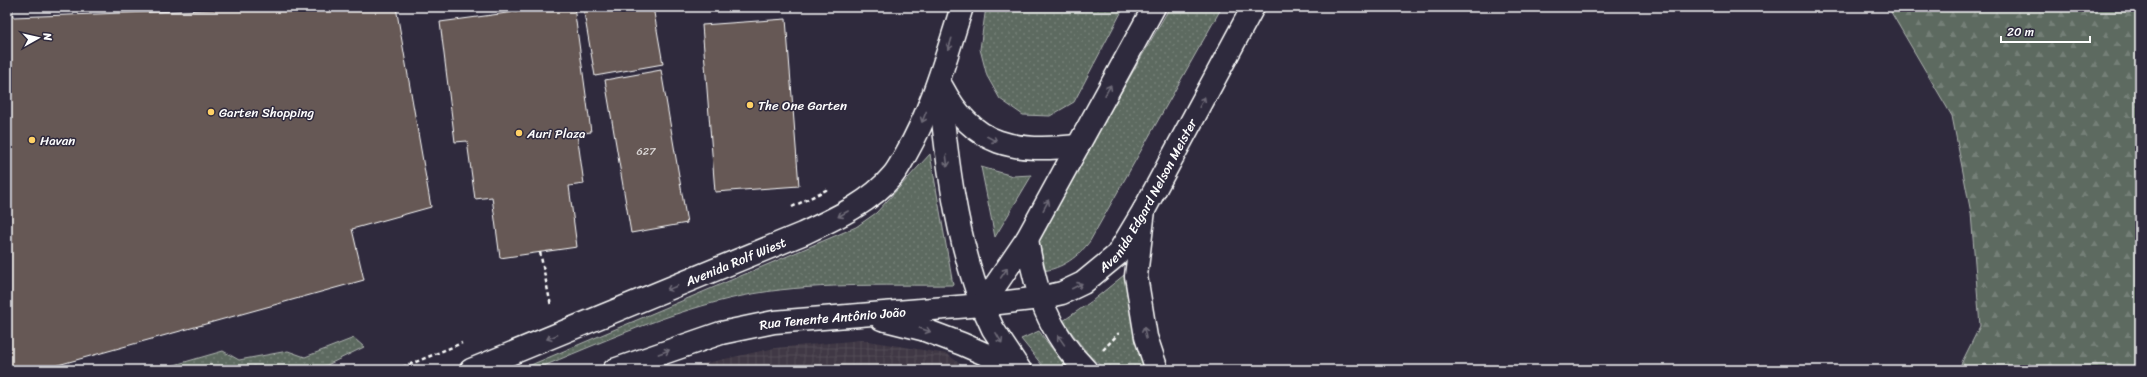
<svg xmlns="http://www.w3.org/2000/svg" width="2147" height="377" viewBox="0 0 2147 377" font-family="Sriracha,sans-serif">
<defs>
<pattern id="industrial-grid" width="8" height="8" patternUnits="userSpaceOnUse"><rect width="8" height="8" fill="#403844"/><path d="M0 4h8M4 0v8" fill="none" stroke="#534c57"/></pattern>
<pattern id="grass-dots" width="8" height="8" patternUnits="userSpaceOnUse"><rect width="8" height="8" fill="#5d6a60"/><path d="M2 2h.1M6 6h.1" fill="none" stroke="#758078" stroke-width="1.8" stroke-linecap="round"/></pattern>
<pattern id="forest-firs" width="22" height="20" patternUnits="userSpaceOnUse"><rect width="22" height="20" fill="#5d6a60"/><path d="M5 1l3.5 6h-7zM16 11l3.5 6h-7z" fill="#758078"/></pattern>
</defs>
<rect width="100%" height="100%" fill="#2f2a3d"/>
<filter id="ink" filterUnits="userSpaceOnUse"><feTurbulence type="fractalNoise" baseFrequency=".025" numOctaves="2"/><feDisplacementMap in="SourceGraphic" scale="8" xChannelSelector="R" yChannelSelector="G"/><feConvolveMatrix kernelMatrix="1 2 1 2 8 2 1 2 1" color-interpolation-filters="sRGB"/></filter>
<g filter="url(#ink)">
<!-- industrial -->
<path fill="url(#industrial-grid)" d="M 862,340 L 947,354 L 968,370 L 675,370 L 775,348 Z"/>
<!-- grass -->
<g fill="url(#grass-dots)" stroke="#aeb4b0">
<path d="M 986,7 L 1124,7 L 1074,102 L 1050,116 L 1023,115 L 1000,99 L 987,76 L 980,49 Z"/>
<path d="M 1170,7 L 1222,7 L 1090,241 C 1079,256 1062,269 1042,271 L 1037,245 L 1047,222 Z"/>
<path d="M 930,154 L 953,285 C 883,286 810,282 742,296 C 670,311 602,342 534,370 L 519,370 L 856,227 L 876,213 Z"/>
<path d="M 981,167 L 1013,176 L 1032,175 L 995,237 Z"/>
<path d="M 1129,271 L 1134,327 L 1145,370 L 1105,370 L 1087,353 L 1063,321 L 1092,301 Z"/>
<path d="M 1039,331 L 1068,370 L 1069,370 L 1046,370 L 1021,339 Z"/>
<path d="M 354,338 L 364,347 L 317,370 L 157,370 L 223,351 L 239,360 L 288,351 L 305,357 Z"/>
</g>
<!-- forest -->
<path fill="url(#forest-firs)" stroke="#aeb4b0" d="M 1888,7 L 2140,7 L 2140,370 L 1958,370 L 1980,326 L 1971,213 L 1952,116 Z"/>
<!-- building -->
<g fill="#665854" stroke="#fff">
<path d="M 7,7 L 12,7 L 13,17 L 289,7 L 396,7 L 431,207 L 352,229 L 364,280 L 40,370 L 7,370 Z"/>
<path d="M 552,7 L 574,7 L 591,132 L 577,134 L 584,184 L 569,186 L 577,247 L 500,258 L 492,197 L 475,199 L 467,141 L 455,142 L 440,22 Z"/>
<path d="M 583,7 L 653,7 L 663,64 L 595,76 Z"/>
<path d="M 786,19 L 799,186 L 715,192 L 702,25 Z"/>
<path d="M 661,70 L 687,223 L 631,233 L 605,80 Z"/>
</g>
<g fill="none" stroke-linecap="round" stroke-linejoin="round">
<!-- tertiary casing -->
<g stroke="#fff" stroke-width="25">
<g id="tertiary">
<path d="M 1144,210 L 1136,276 L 1146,337 L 1157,370"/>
<path d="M 982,305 L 993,329 L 1020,370"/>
</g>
</g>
<!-- primary casing -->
<g stroke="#fff" stroke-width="25">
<g id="primary">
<path d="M 939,84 C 947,160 955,233 982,305"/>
<path d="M 942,87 C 974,148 1015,152 1078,146"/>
<path d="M 1027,239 C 1035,291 1048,332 1086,370"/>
<path d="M 982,305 L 1027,239 L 1154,7"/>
<path d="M 882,319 L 922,329 L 962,344 L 1019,369"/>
<path id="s1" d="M 471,370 L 802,234 C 834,219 870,203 893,175 C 898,169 902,161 906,154 C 932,109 946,57 962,7"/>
<path id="s2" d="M 614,370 L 721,333 L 774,322 L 982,305 L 1040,298 L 1062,293 L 1083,283 L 1117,255 L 1144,210 L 1253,7"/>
</g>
</g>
<!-- path -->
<g stroke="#fff" stroke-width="2.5" stroke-dasharray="4 3" stroke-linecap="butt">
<path d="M 792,207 L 828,189"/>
<path d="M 540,252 L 551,306"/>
<path d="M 1103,350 L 1119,333"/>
<path d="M 396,370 L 462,343"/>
</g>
<!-- tertiary -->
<use href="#tertiary" stroke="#2f2a3d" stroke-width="22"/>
<!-- primary -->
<use href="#primary" stroke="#2f2a3d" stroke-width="22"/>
</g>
<!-- one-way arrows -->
<defs><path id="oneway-shaft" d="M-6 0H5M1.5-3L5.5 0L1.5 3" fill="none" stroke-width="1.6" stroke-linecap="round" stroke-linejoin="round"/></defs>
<g stroke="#6d6a77">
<use href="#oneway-shaft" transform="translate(950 44) rotate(107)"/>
<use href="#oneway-shaft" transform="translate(1108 90) rotate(-61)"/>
<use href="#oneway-shaft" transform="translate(1202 102) rotate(-62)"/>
<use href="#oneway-shaft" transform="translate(924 117) rotate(112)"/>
<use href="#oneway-shaft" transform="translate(992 139) rotate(28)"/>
<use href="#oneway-shaft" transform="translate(947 161) rotate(83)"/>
<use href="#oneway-shaft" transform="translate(1046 205) rotate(-62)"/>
<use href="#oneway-shaft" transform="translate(843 214) rotate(150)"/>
<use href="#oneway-shaft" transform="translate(1004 273) rotate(-56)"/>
<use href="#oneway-shaft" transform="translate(1077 286) rotate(-27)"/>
<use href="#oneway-shaft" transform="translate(672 288) rotate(158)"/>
<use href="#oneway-shaft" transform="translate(925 330) rotate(19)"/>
<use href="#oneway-shaft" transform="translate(1145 333) rotate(-101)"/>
<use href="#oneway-shaft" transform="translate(552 337) rotate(158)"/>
<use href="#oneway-shaft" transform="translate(999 338) rotate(60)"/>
<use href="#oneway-shaft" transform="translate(1061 340) rotate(-125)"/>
<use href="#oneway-shaft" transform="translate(664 352) rotate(-20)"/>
</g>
</g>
<!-- markers -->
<g fill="#ffd166" stroke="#2f2a3d" stroke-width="1.5">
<circle cx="750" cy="105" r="4"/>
<circle cx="211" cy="112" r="4"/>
<circle cx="519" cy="133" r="4"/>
<circle cx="32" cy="140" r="4"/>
</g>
<g text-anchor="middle" stroke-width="3" stroke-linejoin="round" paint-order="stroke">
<!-- number labels -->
<g font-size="11" fill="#d9d5d4">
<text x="646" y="155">627</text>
</g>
<!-- poi labels -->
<g font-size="13" fill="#fff" stroke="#2f2a3d" text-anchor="start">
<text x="758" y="110">The One Garten</text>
<text x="219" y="117">Garten Shopping</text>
<text x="527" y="138">Auri Plaza</text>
<text x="40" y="145">Havan</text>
</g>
<!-- street labels -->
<g font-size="13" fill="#fff" stroke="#2f2a3d">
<text dy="5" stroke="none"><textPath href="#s2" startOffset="591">Avenida Edgard Nelson Meister</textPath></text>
<text dy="5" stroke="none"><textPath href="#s1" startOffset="286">Avenida Rolf Wiest</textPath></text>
<text dy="5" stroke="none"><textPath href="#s2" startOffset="226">Rua Tenente Antônio João</textPath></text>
</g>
</g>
<!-- margin -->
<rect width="2147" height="377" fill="none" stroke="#2f2a3d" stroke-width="24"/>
<rect x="12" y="12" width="2123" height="353" fill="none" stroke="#fff" stroke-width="1.5" filter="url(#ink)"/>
<!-- north arrow -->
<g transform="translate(38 38) rotate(82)" stroke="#2f2a3d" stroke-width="3" paint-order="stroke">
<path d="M0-3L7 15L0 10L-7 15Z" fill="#ffffff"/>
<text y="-6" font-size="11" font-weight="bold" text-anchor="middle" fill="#ffffff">N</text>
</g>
<!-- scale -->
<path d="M2001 36v6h89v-6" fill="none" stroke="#ffffff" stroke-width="2"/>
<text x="2007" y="36" font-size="12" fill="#ffffff" stroke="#2f2a3d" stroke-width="3" paint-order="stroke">20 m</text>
</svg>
